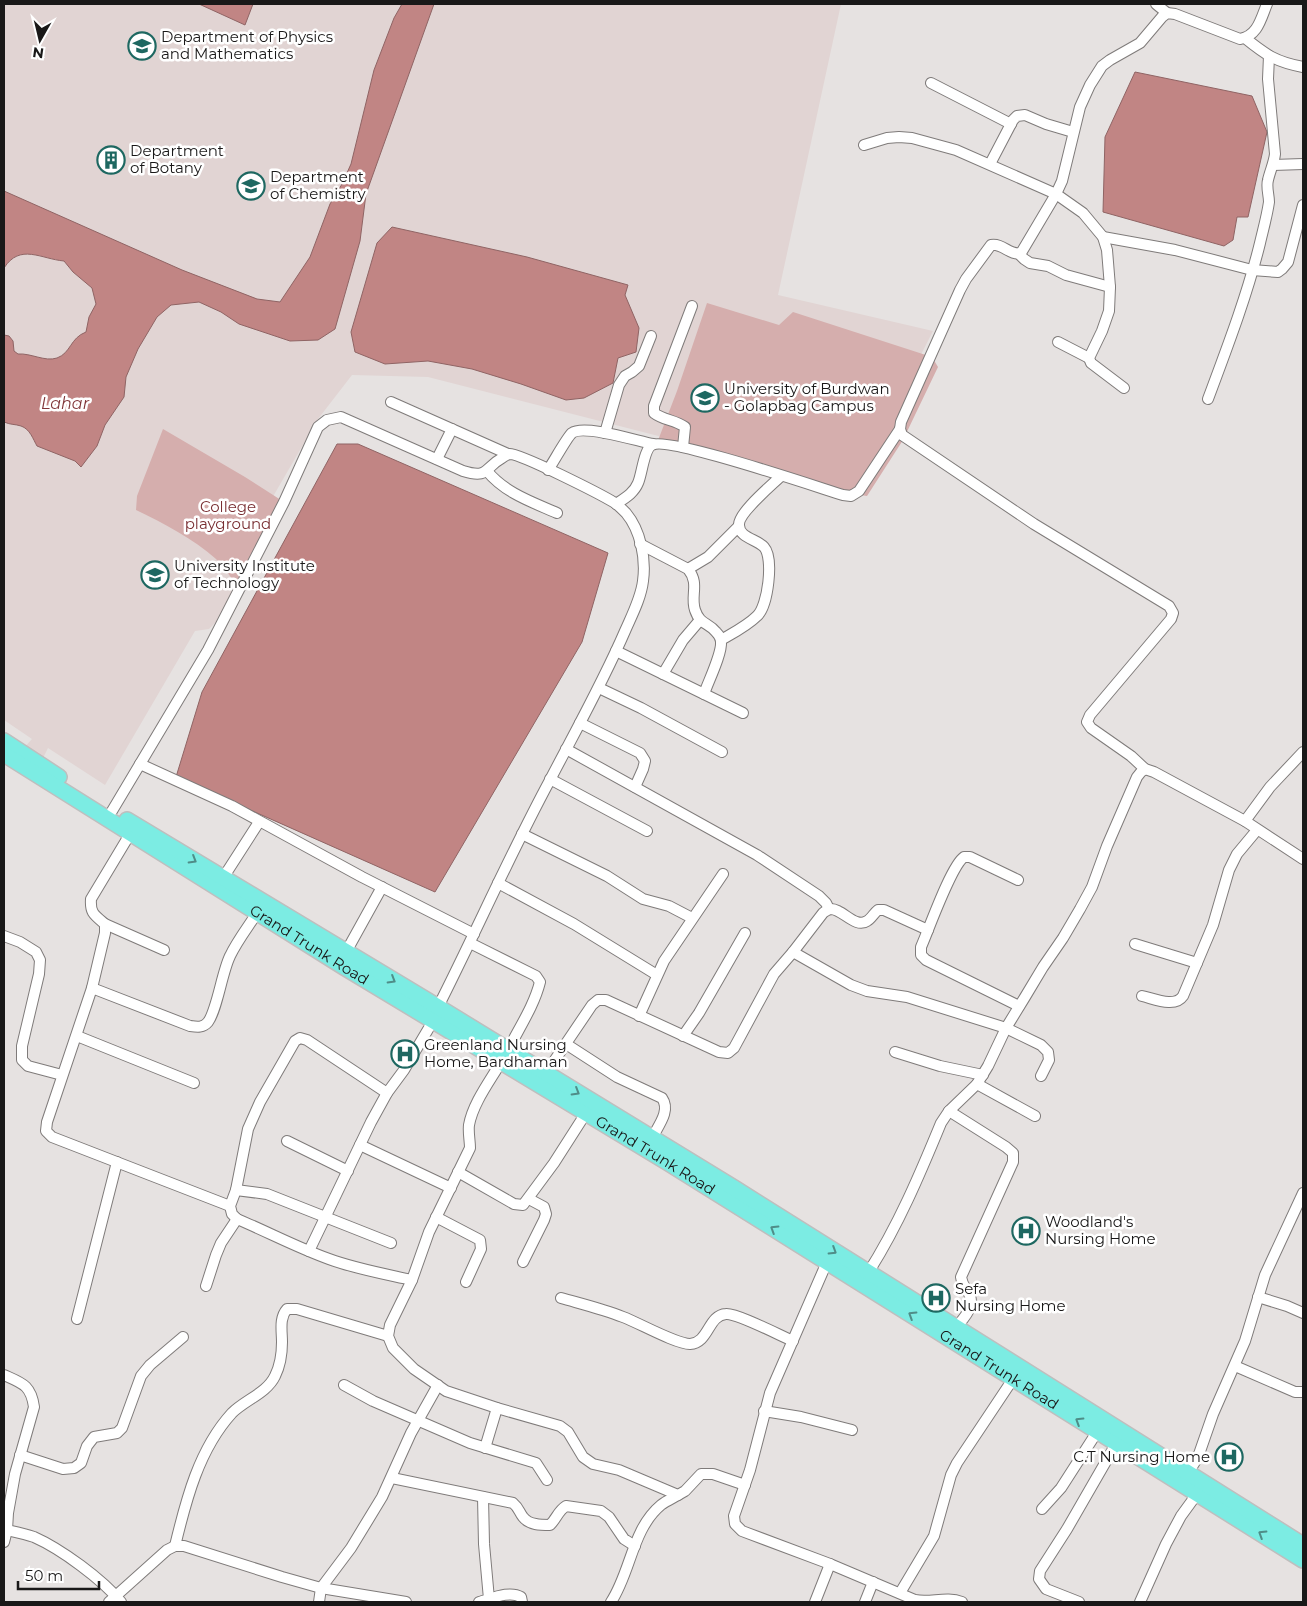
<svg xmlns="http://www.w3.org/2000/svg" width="1307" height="1606" viewBox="0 0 1307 1606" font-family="Montserrat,sans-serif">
<rect width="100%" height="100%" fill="#e6e2e1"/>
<!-- built -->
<path fill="#e1d4d3" d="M 4,4 L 841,4 L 778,295 L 933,331 L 854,486 L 428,377 L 352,375 L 318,419 L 228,574 L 233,580 L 228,610 L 209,629 L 195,631 L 105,785 L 48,748 L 42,760 L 23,749 L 32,739 L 4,720 Z"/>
<!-- green -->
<g fill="#d5aead">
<path d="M 707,303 L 779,325 L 793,312 L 932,357 L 938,367 L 903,440 L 867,496 L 803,486 L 657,443 L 677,391 Z"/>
<path d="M 163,429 L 245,477 L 284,502 L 258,552 L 237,581 L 233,580 C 227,573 222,565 216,559 C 194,539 163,523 136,510 L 137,496 Z"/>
</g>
<!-- water -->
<g fill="#c18584" stroke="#8f6464">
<path d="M 199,4 L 253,4 L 245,25 Z"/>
<path d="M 402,4 L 434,4 L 366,194 L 360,241 L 335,329 L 318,340 L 290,341 L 239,324 L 221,312 L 199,302 L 171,305 L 157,317 L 138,349 L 126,377 L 124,397 L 105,425 L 97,446 L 81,467 L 75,461 L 37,446 C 33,439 30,429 21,426 C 15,424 11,425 4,422 L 4,335 L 9,336 L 13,341 L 14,351 L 18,354 C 31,353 45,362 57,358 C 71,353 70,338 86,332 L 89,317 L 96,304 L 92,288 L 73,272 L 64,261 C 41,259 20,243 4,268 L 4,191 L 182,270 L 257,299 L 280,302 L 310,257 L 330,204 L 342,184 L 351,164 L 374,70 L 394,18 Z"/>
<path d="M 1135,72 L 1252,96 L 1267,132 L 1248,217 L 1237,217 L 1233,240 L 1224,246 L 1103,212 L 1105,137 Z"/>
<path d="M 392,227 L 527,257 L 628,285 L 625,295 L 639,328 L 636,352 L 618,358 L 613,383 L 584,398 L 566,400 L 521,384 L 472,369 L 428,361 L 385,364 L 355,352 L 351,332 L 377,243 Z"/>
<path d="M 337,444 L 358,444 L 608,553 L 582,642 L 435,892 L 176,777 L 202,692 Z"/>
</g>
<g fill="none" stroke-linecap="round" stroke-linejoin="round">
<!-- street casing -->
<g stroke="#7f7b7a" stroke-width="12">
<g id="street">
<path d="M 1156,4 L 1167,13"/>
<path d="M 1267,4 C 1261,18 1258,36 1240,39 L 1175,14 L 1167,13 L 1162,17 L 1140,43 L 1110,60 L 1102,66 L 1090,85 L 1080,107 L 1062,181 L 1056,194 L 1021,253 C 1010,256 1003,243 991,245 L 966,279 L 960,290 L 901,422 L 900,429 L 902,435 L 1034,524 L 1169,606 L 1173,613 L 1171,619 L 1090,715 L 1087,722 L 1091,728 L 1131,756 L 1145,769 L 1154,772 L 1245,821 L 1303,859"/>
<path d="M 1245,38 C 1266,55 1276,62 1303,67"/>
<path d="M 931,83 L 1011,124"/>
<path d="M 864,145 L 887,138 L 899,137 L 912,138 L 956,150 L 1056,194 L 1083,213 L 1103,237 L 1107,250 L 1110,287 L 1109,311 L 1102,331 L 1089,358 L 1091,363 L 1124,388"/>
<path d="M 990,164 L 1013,120 L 1017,116 L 1025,115 L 1046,124 L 1073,132"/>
<path d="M 1273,165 L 1303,164"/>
<path d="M 1103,237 L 1175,250 L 1252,270 L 1278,272 L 1282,269 L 1288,262 L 1303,205"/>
<path d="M 1019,254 L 1024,259 L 1030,263 L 1048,266 L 1066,275 L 1110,287"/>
<path d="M 1058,342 L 1089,358"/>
<path d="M 1208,399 C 1227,348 1247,296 1260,243 C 1263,230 1267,216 1269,202 C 1269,195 1266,187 1268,180 C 1270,171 1274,163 1275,154 L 1268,79 L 1269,56"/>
<path d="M 391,402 L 508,454"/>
<path d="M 605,433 L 619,385 L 625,376 L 632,372 L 639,366 L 651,336"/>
<path d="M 683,447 L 685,427 C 675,420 663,420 654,413 L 654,406 L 692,306"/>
<path d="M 437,459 L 452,429"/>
<path d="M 548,470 C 553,463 567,437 572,433 C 584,424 637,441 653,444"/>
<path d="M 487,471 C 505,493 532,502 557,513"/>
<path d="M 616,504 C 625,498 634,493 638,483 C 642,474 644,449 652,445 C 667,436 817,487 843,495 L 851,496 L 859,491 L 900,429"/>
<path d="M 640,544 L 688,569 C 700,584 690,595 695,610 C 700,625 708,622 716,632 C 719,635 721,639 721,642 C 722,654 708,682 704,694"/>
<path d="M 688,569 L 708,557 L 739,526"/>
<path d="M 721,640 C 733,633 747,626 757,616 C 768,606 774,558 764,547 C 757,539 739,538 739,525 C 738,513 772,485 781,476"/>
<path d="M 616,651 L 743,713"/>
<path d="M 663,674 L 683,640 L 700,620"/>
<path d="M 599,688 L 641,708 L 722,752"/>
<path d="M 580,723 L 640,753 L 645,761 L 643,769 L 635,787"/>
<path d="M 566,749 L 757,855 L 819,896 L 826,903 L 829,909"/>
<path d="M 140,764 L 232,806 L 362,877 L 474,934"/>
<path d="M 550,779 L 647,831"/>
<path d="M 112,811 L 208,650 L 284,502 L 318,427 L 327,420 L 341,417 L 463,471 C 489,479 484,468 502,458 C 503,457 508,454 509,454 C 520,453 602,495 615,503 C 619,506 623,510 626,513 C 641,531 646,559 643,581 C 641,598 632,615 625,631 C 603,682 576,730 550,780 C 510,854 476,932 438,1007"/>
<path d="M 1245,821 L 1270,787 L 1303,752"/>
<path d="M 130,834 L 91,899 C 90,913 94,915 105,924 L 105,933 L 92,988 L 47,1122 L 46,1131 L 52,1137 L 230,1206"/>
<path d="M 522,834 L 607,876 L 643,899 L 669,906 L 692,918"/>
<path d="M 223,878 L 259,822"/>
<path d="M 1018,880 L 970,857 L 964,857 C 951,866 929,929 921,947 L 921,955 L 926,960 L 1019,1006"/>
<path d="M 498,883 L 574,924 L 657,975"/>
<path d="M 105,924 L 164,950"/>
<path d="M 4,936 L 20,942 L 36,952 L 40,960 L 39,974 L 22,1046 L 22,1060 L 28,1066 L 62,1075"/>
<path d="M 470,943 L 536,976 L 540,982 C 534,1006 519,1028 508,1050"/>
<path d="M 1135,944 L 1197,963"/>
<path d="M 346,952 L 382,887"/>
<path d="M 793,952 L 851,985 L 867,991 L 907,997 L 1006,1028 L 1041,1045 L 1048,1052 L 1049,1060 L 1041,1076"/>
<path d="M 92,988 L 190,1026 C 197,1027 203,1028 208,1022 C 217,1010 222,972 230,956 C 237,941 248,927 257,913"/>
<path d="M 1142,996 C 1155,999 1175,1008 1183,996 L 1213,925 L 1229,870 L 1237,854 L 1257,830"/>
<path d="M 639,1016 L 664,961 L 723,874"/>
<path d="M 77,1036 L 194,1083"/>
<path d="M 683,1036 L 699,1013 L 745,933"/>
<path d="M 566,1044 L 617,1077 L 662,1098 C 671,1111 658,1126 652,1138"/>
<path d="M 895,1052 L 940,1066 L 983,1075"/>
<path d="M 501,1062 C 490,1081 473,1103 469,1125 C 468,1132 470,1141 470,1148 L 429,1232 L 412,1280 L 390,1325 L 388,1336 L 393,1348 L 414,1369 L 446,1391 L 497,1408 L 560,1426 L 568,1432 L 583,1457 L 593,1464 L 619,1470 L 678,1495 L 685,1491 L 701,1474 L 713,1474 L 745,1485"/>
<path d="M 546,1073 L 592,1005 L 598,1000 L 606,1000 L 719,1052 L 728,1053 L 734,1048 L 774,974 L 793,952 L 823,913 C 824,912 829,909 830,909 C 842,908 855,929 867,921 C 871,919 874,913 878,910 L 884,910 L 928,930"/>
<path d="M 977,1084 L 1035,1116"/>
<path d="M 387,1093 L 307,1040 L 300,1038 L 295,1041 L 260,1102 L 248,1129 L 236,1190 L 230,1206 L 232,1214 L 237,1219 C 268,1232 298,1248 329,1259 C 356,1269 385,1274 412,1280"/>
<path d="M 949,1111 L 1006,1147 L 1013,1153 L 1013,1162 L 961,1277 C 962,1284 964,1286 968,1292 C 977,1306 964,1317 956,1328"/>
<path d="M 287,1141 L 348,1171"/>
<path d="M 360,1145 L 451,1188"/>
<path d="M 458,1172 L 514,1204 L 523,1205 L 554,1163 L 586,1113"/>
<path d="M 236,1190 L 267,1194 L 391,1243"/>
<path d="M 436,1217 L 480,1240 L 481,1249 L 466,1282"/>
<path d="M 309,1251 L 371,1122 L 387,1093 L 404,1070 L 433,1021"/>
<path d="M 523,1262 L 544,1220 L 546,1214 L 544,1207 L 529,1199"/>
<path d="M 827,1262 L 770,1393 L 750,1470 L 734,1516 L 735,1524 L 742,1531 L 830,1564 L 915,1600 C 931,1603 946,1596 962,1602"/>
<path d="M 868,1273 C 898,1226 920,1174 941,1123 L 949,1111 L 977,1084 L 988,1066 L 1006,1028 L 1025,997 L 1043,967 L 1063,938 L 1080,909 L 1092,887 L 1107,846 L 1137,777 L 1141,772 L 1145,769"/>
<path d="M 206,1286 L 216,1255 L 221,1243 L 237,1219"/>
<path d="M 1258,1297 L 1287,1306 L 1303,1313"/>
<path d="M 561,1298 C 582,1304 603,1309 623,1317 C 639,1323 676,1344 690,1344 C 709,1343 708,1315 726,1314 C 737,1313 781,1336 793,1341"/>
<path d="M 77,1319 L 117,1162"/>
<path d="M 1235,1366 L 1295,1392 L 1303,1392"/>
<path d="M 4,1375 C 22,1383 31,1385 34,1407 L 15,1474 L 8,1513 L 7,1530 L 4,1542"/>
<path d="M 344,1385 L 373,1401 L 470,1443 L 536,1463 L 547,1480"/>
<path d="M 764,1411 L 801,1417 L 852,1430"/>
<path d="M 485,1448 L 497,1408"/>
<path d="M 20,1455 L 63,1469 L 74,1468 L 81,1463 L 87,1446 L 94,1437 L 117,1433 L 122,1428 L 141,1376 L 150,1365 L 183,1337"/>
<path d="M 1188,1473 L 1198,1457 L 1213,1414 L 1245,1341 L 1265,1275 L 1303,1193"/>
<path d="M 392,1478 L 513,1503 C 519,1508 519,1512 523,1517 C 529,1525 541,1525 550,1525 C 557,1518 558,1511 566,1506 L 601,1511 L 609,1517 L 624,1539 L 635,1546"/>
<path d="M 483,1497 L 484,1544 L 489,1599"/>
<path d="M 1042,1509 L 1061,1488 L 1097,1432"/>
<path d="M 7,1530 C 16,1532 26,1534 34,1537 C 61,1549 102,1579 121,1602"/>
<path d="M 175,1546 C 186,1500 199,1449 232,1413 C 245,1400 267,1393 275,1376 C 280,1366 282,1352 282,1342 C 282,1331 279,1318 287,1309 L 297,1309 L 388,1336"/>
<path d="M 900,1593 L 934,1536 L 951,1475 L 957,1463 L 1013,1379"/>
<path d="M 109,1602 L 167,1550 L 175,1546 L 184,1546 L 282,1577 L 321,1588 L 406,1602"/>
<path d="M 319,1602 L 321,1588 L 351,1548 L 382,1497 L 411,1433 L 438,1385"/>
<path d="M 479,1602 C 491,1599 509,1590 521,1597 L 522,1602"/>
<path d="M 611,1602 C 631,1572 632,1529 661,1505 C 666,1501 673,1498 678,1495"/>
<path d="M 815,1602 L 830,1564"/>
<path d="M 865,1602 L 873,1582"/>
<path d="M 1079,1602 L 1046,1589 L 1039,1579 L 1040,1571 L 1067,1529 L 1116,1444"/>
<path d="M 1140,1602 L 1166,1544 L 1181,1516 L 1197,1494"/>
</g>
</g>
<!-- primary casing -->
<g stroke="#bfbebe" stroke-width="18">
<g id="primary">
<path d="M 4,741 L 59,777"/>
<path id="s1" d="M 4,754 L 344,967 L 667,1162 L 1303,1560"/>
<path d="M 127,820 L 438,1007 L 734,1188 L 1303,1545"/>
</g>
</g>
<!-- street -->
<use href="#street" stroke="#fff" stroke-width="10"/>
<!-- primary -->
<use href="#primary" stroke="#7cece3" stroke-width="15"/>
</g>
<!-- one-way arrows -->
<defs><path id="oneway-chevron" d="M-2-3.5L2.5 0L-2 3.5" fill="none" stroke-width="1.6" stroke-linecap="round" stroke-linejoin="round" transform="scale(1.25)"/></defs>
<g stroke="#4f8d88">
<use href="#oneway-chevron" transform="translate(193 860) rotate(31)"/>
<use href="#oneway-chevron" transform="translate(392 980) rotate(31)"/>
<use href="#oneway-chevron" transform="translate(576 1092) rotate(31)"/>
<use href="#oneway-chevron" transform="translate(774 1229) rotate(-148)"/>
<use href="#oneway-chevron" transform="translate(833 1251) rotate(32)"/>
<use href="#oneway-chevron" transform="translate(912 1315) rotate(-148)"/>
<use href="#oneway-chevron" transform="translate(1079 1421) rotate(-148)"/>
<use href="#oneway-chevron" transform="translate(1262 1534) rotate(-148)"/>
</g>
<!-- icons -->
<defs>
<g id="university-ring" transform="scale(1.4375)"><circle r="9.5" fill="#fff" stroke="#1e6861" stroke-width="1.5"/><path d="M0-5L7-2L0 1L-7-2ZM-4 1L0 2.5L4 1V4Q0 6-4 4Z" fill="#1e6861"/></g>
<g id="building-ring" transform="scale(1.4375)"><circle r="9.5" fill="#fff" stroke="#1e6861" stroke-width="1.5"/><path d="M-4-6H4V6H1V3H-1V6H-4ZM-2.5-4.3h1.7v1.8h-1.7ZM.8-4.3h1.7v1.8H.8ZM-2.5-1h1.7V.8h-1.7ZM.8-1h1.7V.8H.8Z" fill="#1e6861"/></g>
<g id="hospital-ring" transform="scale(1.4375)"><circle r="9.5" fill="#fff" stroke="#1e6861" stroke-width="1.5"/><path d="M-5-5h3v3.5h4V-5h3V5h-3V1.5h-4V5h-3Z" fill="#1e6861"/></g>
</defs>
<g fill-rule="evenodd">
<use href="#university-ring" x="142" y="46"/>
<use href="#building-ring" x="111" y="160"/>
<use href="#university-ring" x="251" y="186"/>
<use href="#university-ring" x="705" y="398"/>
<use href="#university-ring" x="155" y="575"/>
<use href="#hospital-ring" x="405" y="1054"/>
<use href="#hospital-ring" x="1026" y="1231"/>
<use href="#hospital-ring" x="936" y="1298"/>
<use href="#hospital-ring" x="1229" y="1457"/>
</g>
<g text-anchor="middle" stroke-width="5" stroke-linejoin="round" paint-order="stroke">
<!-- poi labels -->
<g font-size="15" fill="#191818" stroke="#fff" text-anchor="start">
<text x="161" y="42">Department of Physics<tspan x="161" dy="17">and Mathematics</tspan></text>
<text x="130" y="156">Department<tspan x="130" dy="17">of Botany</tspan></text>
<text x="270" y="182">Department<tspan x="270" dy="17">of Chemistry</tspan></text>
<text x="724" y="394">University of Burdwan<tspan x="724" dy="17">- Golapbag Campus</tspan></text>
<text x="174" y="571">University Institute<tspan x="174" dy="17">of Technology</tspan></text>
<text x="424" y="1050">Greenland Nursing<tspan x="424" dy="17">Home, Bardhaman</tspan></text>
<text x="1045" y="1227">Woodland's<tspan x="1045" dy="17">Nursing Home</tspan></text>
<text x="955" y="1294">Sefa<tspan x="955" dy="17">Nursing Home</tspan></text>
<text x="1210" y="1462" text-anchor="end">C.T Nursing Home</text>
</g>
<!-- park labels -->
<g font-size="15" fill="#792e32" stroke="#fff">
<text x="228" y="512">College<tspan x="228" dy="17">playground</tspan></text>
</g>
<!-- street labels -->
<g font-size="15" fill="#191818" stroke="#fff">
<text dy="5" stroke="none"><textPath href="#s1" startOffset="360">Grand Trunk Road</textPath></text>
<text dy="5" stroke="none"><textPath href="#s1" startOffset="765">Grand Trunk Road</textPath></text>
<text dy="5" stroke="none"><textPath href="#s1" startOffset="1170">Grand Trunk Road</textPath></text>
</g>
<!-- water labels -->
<g font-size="16" font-style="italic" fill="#803538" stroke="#fff">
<text x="65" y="409">Lahar</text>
</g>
</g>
<!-- border -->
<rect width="1307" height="1606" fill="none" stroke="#191818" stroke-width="10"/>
<!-- north arrow -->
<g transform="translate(40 40) rotate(188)" stroke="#ffffff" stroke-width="4" paint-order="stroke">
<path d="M0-4L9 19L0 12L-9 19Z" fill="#191818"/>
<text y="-8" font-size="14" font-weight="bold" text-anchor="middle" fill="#191818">N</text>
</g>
<!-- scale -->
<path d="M18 1581v8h81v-8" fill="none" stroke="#191818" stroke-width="2.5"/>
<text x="25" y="1581" font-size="15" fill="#191818" stroke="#ffffff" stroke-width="4" paint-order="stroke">50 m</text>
</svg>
